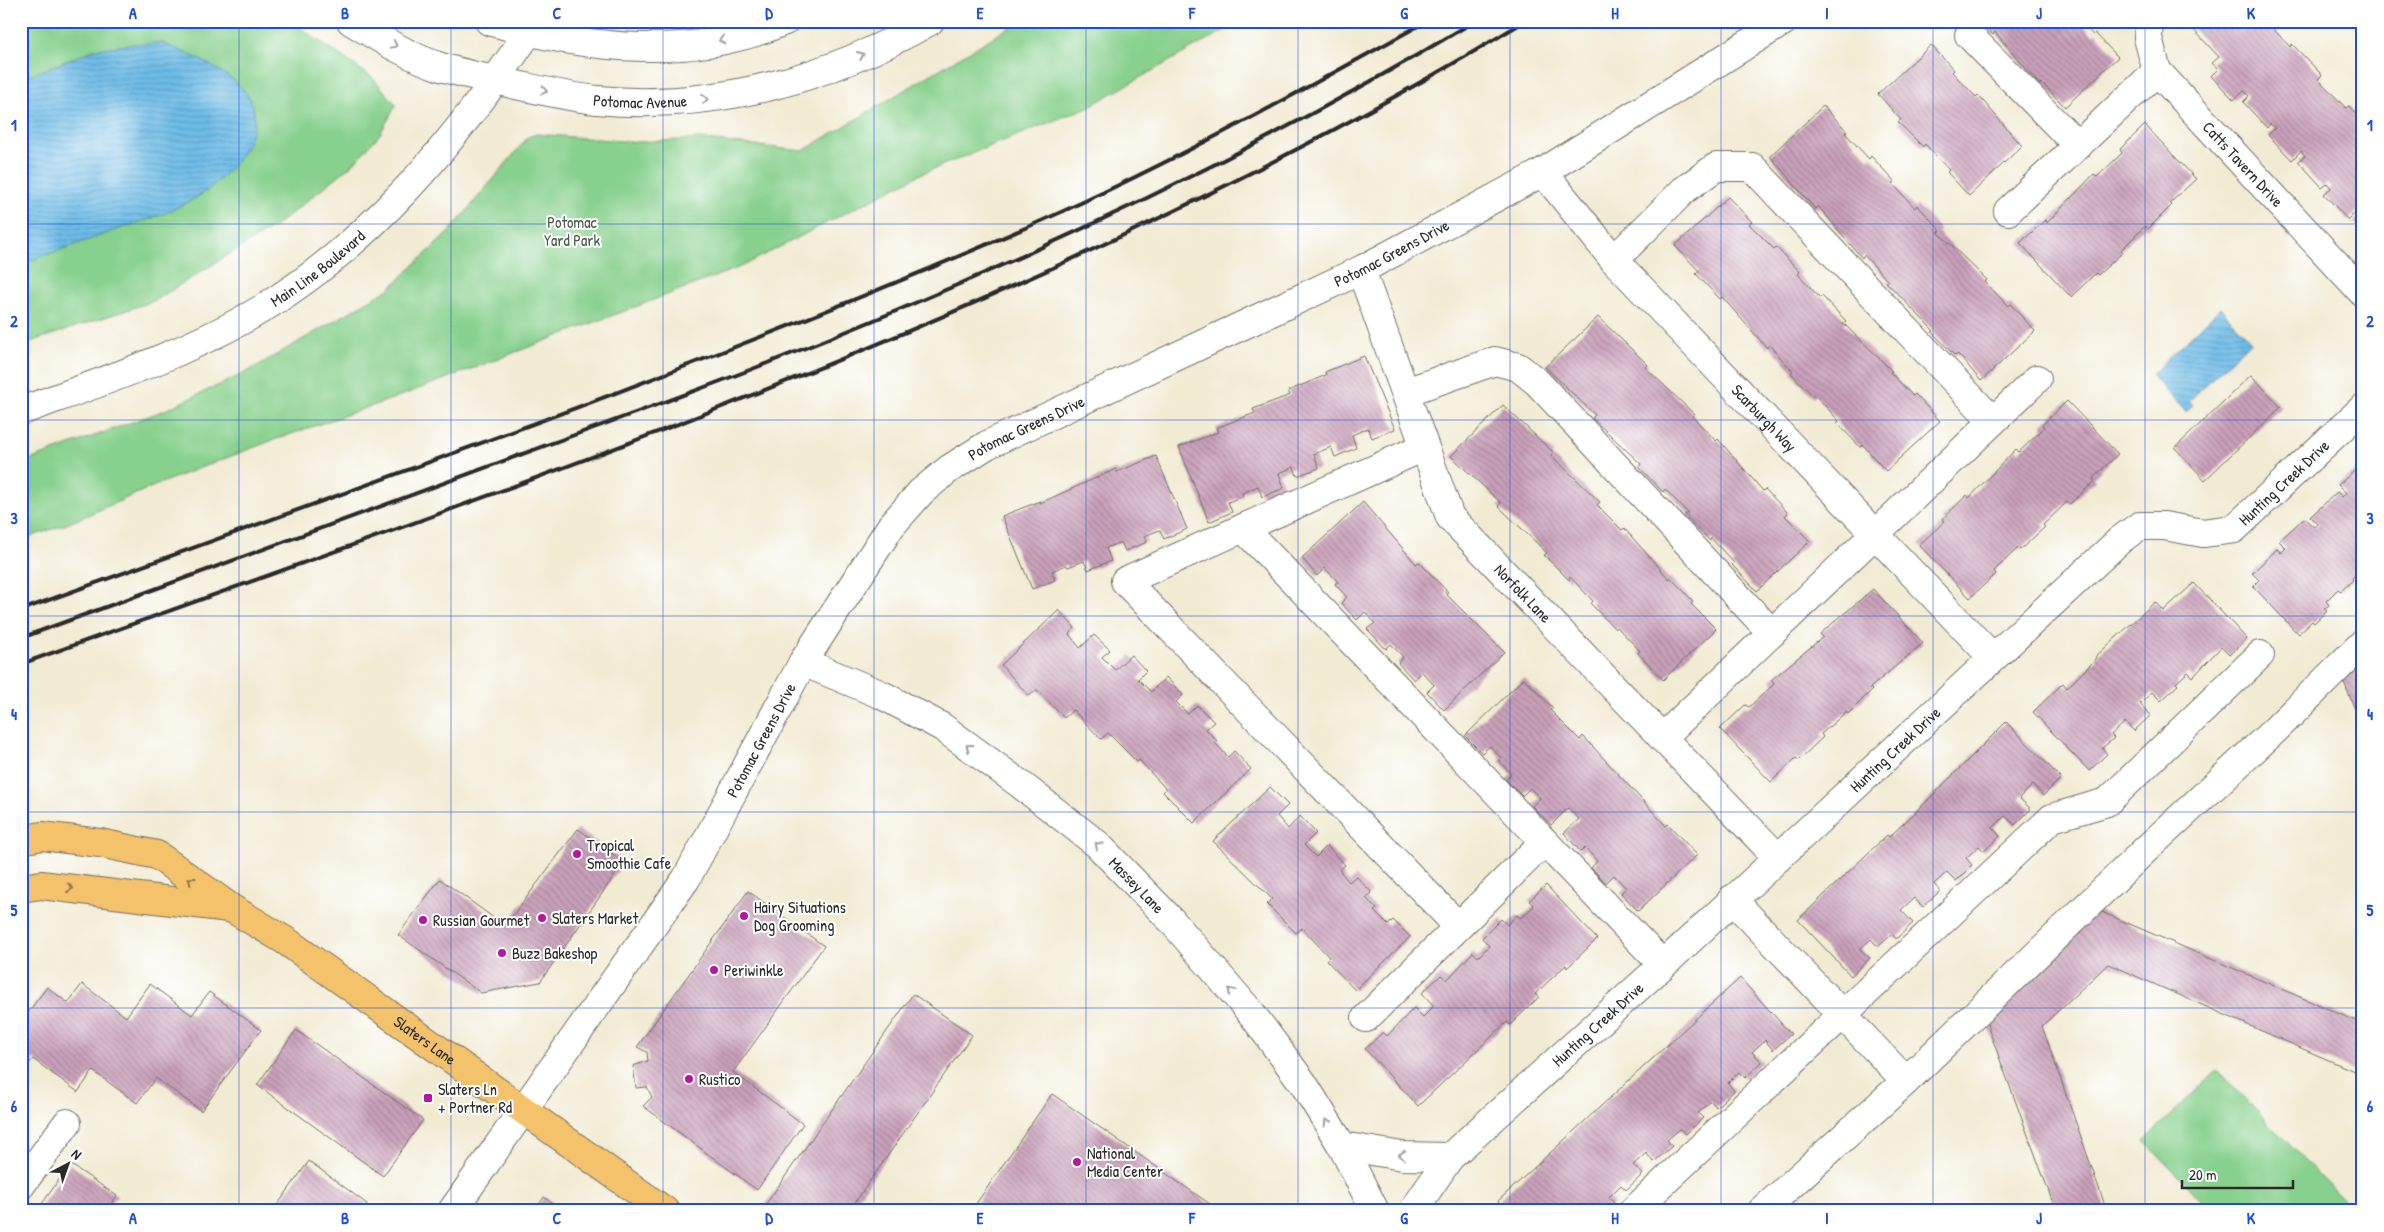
<svg xmlns="http://www.w3.org/2000/svg" width="2384" height="1232" viewBox="0 0 2384 1232" font-family="'Patrick Hand',sans-serif">
<defs>
<pattern id="water-rules" width="6" height="5" patternUnits="userSpaceOnUse" patternTransform="scale(1.25)"><rect width="6" height="5" fill="#6dbce8"/><path d="M0 2.5h6" fill="none" stroke="#5a99bc"/></pattern>
<pattern id="building-back-hatch" width="6" height="6" patternUnits="userSpaceOnUse" patternTransform="scale(1.25)"><rect width="6" height="6" fill="#c9a0ba"/><path d="M-1 5l2 2M0 0l6 6M5-1l2 2" fill="none" stroke="#a38397"/></pattern>
</defs>
<rect width="100%" height="100%" fill="#fff"/>
<filter id="ink" filterUnits="userSpaceOnUse"><feTurbulence type="fractalNoise" baseFrequency=".02" numOctaves="2"/><feDisplacementMap in="SourceGraphic" scale="10" xChannelSelector="R" yChannelSelector="G"/><feConvolveMatrix kernelMatrix="1 2 1 2 8 2 1 2 1" color-interpolation-filters="sRGB"/></filter>
<filter id="wash" filterUnits="userSpaceOnUse"><feTurbulence type="fractalNoise" baseFrequency=".0096" numOctaves="4" result="noise"/><feDisplacementMap in="SourceGraphic" scale="20" xChannelSelector="R" yChannelSelector="G"/><feGaussianBlur stdDeviation="1.12" result="paint"/><feColorMatrix in="noise" values="0 0 0 0 0 0 0 0 0 0 0 0 0 0 0 0 0 1.4 0 .05"/><feComposite in="paint" operator="in"/></filter>
<g filter="url(#wash)">
<rect width="100%" height="100%" fill="#f2ebd4"/>
<!-- park -->
<g fill="#87d08d" stroke="#597e5c">
<path d="M 21,21 L 290,21 L 373,78 L 396,105 L 380,134 L 352,165 L 278,224 L 154,301 L 21,345 Z"/>
<path d="M 1020,21 L 1241,21 L 1088,107 L 923,173 L 743,266 L 392,399 L 268,442 L 161,483 L 67,524 L 21,540 L 21,463 L 165,410 L 245,373 L 389,289 L 450,231 L 528,137 L 536,134 L 634,142 L 699,139 L 803,151 Z"/>
<path d="M 2217,1070 L 2354,1211 L 2212,1211 L 2144,1141 Z"/>
</g>
<!-- water -->
<g fill="url(#water-rules)" stroke="#4c748a">
<path d="M 162,43 C 185,52 228,71 244,90 C 274,126 232,171 205,192 C 195,199 182,205 172,210 C 156,218 138,222 122,228 C 88,240 55,252 21,264 L 21,79 L 96,49 L 134,44 Z"/>
<path d="M 2220,308 L 2251,341 L 2189,401 L 2193,406 L 2186,412 L 2151,375 Z"/>
</g>
<g id="blocks">
<!-- building -->
<g fill="url(#building-back-hatch)">
<path d="M 1980,21 L 2080,21 L 2093,35 L 2095,33 L 2118,57 L 2065,107 L 2042,83 L 2040,85 L 1995,32 L 1993,35 Z"/>
<path d="M 2201,21 L 2266,21 L 2290,47 L 2292,44 L 2322,75 L 2318,79 L 2346,108 L 2349,106 L 2363,121 L 2363,231 L 2354,222 L 2361,215 L 2357,211 L 2348,220 L 2324,194 L 2331,188 L 2327,183 L 2322,187 L 2298,161 L 2305,156 L 2301,151 L 2292,160 L 2268,135 L 2275,128 L 2270,124 L 2267,128 L 2243,102 L 2249,96 L 2244,91 L 2234,100 L 2211,76 L 2218,69 L 2212,63 L 2219,57 L 2193,29 Z"/>
<path d="M 2352,21 L 2363,21 L 2363,33 Z"/>
<path d="M 1931,45 L 1954,70 L 1952,72 L 1976,97 L 1978,95 L 2022,146 L 1969,196 L 1947,172 L 1949,170 L 1925,144 L 1923,147 L 1898,122 L 1901,120 L 1878,94 Z"/>
<path d="M 1823,106 L 1847,131 L 1845,133 L 1869,159 L 1871,156 L 1895,182 L 1892,183 L 1915,208 L 1917,205 L 1941,231 L 1938,232 L 1987,280 L 1985,282 L 2008,306 L 2010,304 L 2035,331 L 1981,381 L 1958,354 L 1955,356 L 1932,332 L 1934,331 L 1886,282 L 1888,281 L 1864,255 L 1862,258 L 1818,206 L 1815,209 L 1770,156 Z"/>
<path d="M 2145,125 L 2196,179 L 2170,203 L 2172,205 L 2148,229 L 2145,226 L 2121,250 L 2123,252 L 2098,275 L 2096,273 L 2071,297 L 2020,243 L 2045,220 L 2047,223 L 2094,174 L 2097,177 L 2122,153 L 2120,149 Z"/>
<path d="M 1728,197 L 1752,222 L 1749,224 L 1774,249 L 1776,247 L 1800,272 L 1798,274 L 1820,298 L 1822,296 L 1846,321 L 1843,323 L 1892,371 L 1890,372 L 1913,396 L 1915,394 L 1940,421 L 1886,471 L 1863,445 L 1860,447 L 1837,423 L 1839,421 L 1815,395 L 1814,397 L 1791,373 L 1793,371 L 1769,345 L 1767,348 L 1722,297 L 1720,299 L 1696,274 L 1699,271 L 1675,246 Z"/>
<path d="M 1598,317 L 1648,365 L 1645,367 L 1694,414 L 1692,416 L 1716,441 L 1718,439 L 1763,491 L 1765,489 L 1788,513 L 1785,516 L 1810,541 L 1757,591 L 1732,565 L 1734,563 L 1711,538 L 1710,541 L 1685,515 L 1688,513 L 1665,489 L 1663,492 L 1639,467 L 1641,464 L 1592,418 L 1595,415 L 1545,367 Z"/>
<path d="M 1364,356 L 1395,429 L 1372,438 L 1368,428 L 1352,435 L 1356,448 L 1335,457 L 1331,447 L 1314,454 L 1319,468 L 1297,476 L 1294,467 L 1279,473 L 1284,488 L 1262,497 L 1258,486 L 1242,493 L 1243,496 L 1228,502 L 1232,512 L 1209,522 L 1179,447 L 1218,432 L 1216,428 L 1255,413 L 1253,409 L 1290,395 L 1288,391 L 1326,375 L 1325,372 Z"/>
<path d="M 2251,375 L 2281,407 L 2205,480 L 2175,448 Z"/>
<path d="M 2067,401 L 2118,454 L 2093,478 L 2095,481 L 2070,504 L 2067,502 L 2043,525 L 2045,527 L 2020,550 L 2018,548 L 1994,571 L 1996,574 L 1970,598 L 1919,545 L 1945,521 L 1942,519 L 1967,495 L 1969,498 L 2016,449 L 2019,452 L 2044,428 L 2042,425 Z"/>
<path d="M 1503,405 L 1554,453 L 1551,455 L 1600,502 L 1597,505 L 1622,530 L 1624,528 L 1669,579 L 1670,577 L 1693,601 L 1691,604 L 1716,629 L 1663,680 L 1638,653 L 1640,651 L 1617,627 L 1615,629 L 1591,604 L 1593,601 L 1570,577 L 1569,580 L 1544,555 L 1547,553 L 1498,506 L 1501,503 L 1451,456 Z"/>
<path d="M 1156,456 L 1187,529 L 1164,539 L 1160,530 L 1144,536 L 1147,542 L 1125,551 L 1121,542 L 1106,548 L 1111,561 L 1088,570 L 1084,561 L 1068,567 L 1066,565 L 1052,571 L 1055,580 L 1032,589 L 1002,516 L 1040,501 L 1040,503 L 1116,469 L 1117,472 Z"/>
<path d="M 2363,463 L 2363,573 L 2360,577 L 2357,573 L 2352,578 L 2353,580 L 2341,591 L 2338,589 L 2326,601 L 2329,605 L 2324,609 L 2327,611 L 2314,623 L 2312,621 L 2298,634 L 2253,586 L 2259,580 L 2252,573 L 2277,549 L 2281,553 L 2286,548 L 2279,541 L 2304,518 L 2314,527 L 2318,524 L 2310,517 L 2337,492 L 2342,497 L 2346,493 L 2338,485 Z"/>
<path d="M 1363,502 L 1416,564 L 1419,562 L 1448,592 L 1445,593 L 1504,652 L 1444,710 L 1427,692 L 1434,685 L 1422,672 L 1414,680 L 1398,663 L 1403,657 L 1391,644 L 1386,649 L 1367,629 L 1375,623 L 1365,612 L 1357,620 L 1341,603 L 1347,597 L 1335,584 L 1338,582 L 1325,568 L 1317,576 L 1302,558 Z"/>
<path d="M 2194,583 L 2247,639 L 2229,655 L 2221,647 L 2193,677 L 2188,672 L 2176,683 L 2178,685 L 2161,701 L 2152,692 L 2140,704 L 2151,715 L 2134,731 L 2125,722 L 2111,735 L 2114,738 L 2102,748 L 2107,754 L 2089,771 L 2033,712 L 2063,683 L 2067,688 L 2097,658 L 2095,657 L 2155,602 L 2163,611 Z"/>
<path d="M 1873,589 L 1923,643 L 1870,688 L 1872,690 L 1848,714 L 1846,712 L 1821,734 L 1823,737 L 1799,760 L 1796,758 L 1771,782 L 1720,729 L 1745,705 L 1749,707 L 1774,684 L 1771,680 L 1823,637 L 1820,634 Z"/>
<path d="M 1059,610 L 1075,628 L 1069,634 L 1080,648 L 1094,635 L 1110,650 L 1102,657 L 1115,670 L 1131,655 L 1146,671 L 1138,679 L 1151,692 L 1166,677 L 1183,695 L 1176,702 L 1188,714 L 1197,705 L 1214,722 L 1206,729 L 1217,741 L 1215,743 L 1228,757 L 1234,751 L 1251,769 L 1194,823 L 1163,792 L 1166,789 L 1139,760 L 1137,762 L 1108,733 L 1101,739 L 1073,710 L 1064,718 L 1037,690 L 1029,696 L 1001,665 Z"/>
<path d="M 2363,658 L 2363,729 L 2342,677 Z"/>
<path d="M 1524,678 L 1553,708 L 1550,710 L 1580,740 L 1583,736 L 1666,826 L 1668,824 L 1697,855 L 1638,911 L 1621,893 L 1626,888 L 1614,875 L 1606,883 L 1591,868 L 1597,861 L 1585,848 L 1581,852 L 1564,833 L 1579,819 L 1568,808 L 1551,825 L 1532,806 L 1540,798 L 1530,788 L 1522,796 L 1506,780 L 1511,774 L 1499,761 L 1501,758 L 1490,746 L 1482,753 L 1465,736 Z"/>
<path d="M 2006,722 L 2061,778 L 2043,796 L 2033,785 L 2019,798 L 2031,809 L 2015,825 L 2005,816 L 1993,828 L 2000,836 L 1984,851 L 1979,846 L 1966,858 L 1972,865 L 1956,881 L 1947,872 L 1934,884 L 1940,891 L 1923,907 L 1914,898 L 1901,910 L 1913,923 L 1896,939 L 1892,934 L 1878,947 L 1871,939 L 1860,949 L 1870,958 L 1851,976 L 1798,920 L 1887,835 L 1889,837 L 1919,809 Z"/>
<path d="M 1270,787 L 1288,805 L 1277,816 L 1288,829 L 1300,816 L 1316,833 L 1304,845 L 1316,857 L 1327,846 L 1345,865 L 1339,870 L 1349,882 L 1356,876 L 1372,893 L 1366,898 L 1377,909 L 1374,911 L 1388,925 L 1393,920 L 1410,937 L 1355,990 L 1326,960 L 1329,957 L 1302,928 L 1296,933 L 1267,904 L 1272,899 L 1213,841 Z"/>
<path d="M 578,829 L 624,862 L 540,982 L 481,993 L 398,935 L 440,879 L 505,926 Z"/>
<path d="M 1546,885 L 1597,939 L 1567,968 L 1566,965 L 1535,994 L 1539,997 L 1510,1025 L 1507,1022 L 1418,1106 L 1365,1049 L 1383,1032 L 1387,1036 L 1414,1008 L 1423,1017 L 1434,1006 L 1422,993 L 1441,975 L 1447,980 L 1473,952 L 1478,957 L 1489,946 L 1482,938 L 1501,919 L 1507,925 L 1517,915 L 1521,918 L 1534,906 L 1529,901 Z"/>
<path d="M 748,891 L 824,946 L 733,1072 L 803,1124 L 757,1190 L 643,1106 L 652,1097 L 647,1087 L 636,1088 L 633,1066 L 648,1061 L 647,1052 L 637,1047 Z"/>
<path d="M 2097,910 L 2363,1024 L 2363,1075 L 2108,964 L 2042,1026 L 2107,1211 L 2056,1211 L 1985,1019 Z"/>
<path d="M 1740,978 L 1791,1034 L 1773,1050 L 1765,1040 L 1752,1052 L 1762,1062 L 1745,1078 L 1739,1072 L 1728,1083 L 1734,1091 L 1716,1107 L 1711,1101 L 1698,1113 L 1703,1118 L 1686,1134 L 1680,1129 L 1667,1140 L 1672,1146 L 1654,1162 L 1646,1153 L 1633,1165 L 1643,1174 L 1626,1190 L 1621,1185 L 1609,1197 L 1614,1203 L 1607,1211 L 1506,1211 L 1498,1201 Z"/>
<path d="M 82,984 L 126,1017 L 150,984 L 192,1015 L 209,992 L 261,1030 L 201,1111 L 156,1078 L 137,1103 L 93,1071 L 78,1092 L 33,1059 L 26,1067 L 21,1064 L 21,1022 L 47,987 L 68,1003 Z"/>
<path d="M 913,994 L 972,1035 L 849,1211 L 761,1211 Z"/>
<path d="M 296,1030 L 423,1120 L 383,1176 L 257,1085 Z"/>
<path d="M 1052,1094 L 1220,1211 L 971,1211 Z"/>
<path d="M 309,1161 L 367,1204 L 363,1211 L 273,1211 Z"/>
<path d="M 70,1164 L 117,1196 L 110,1205 L 119,1211 L 37,1211 Z"/>
<path d="M 544,1197 L 563,1211 L 535,1211 Z"/>
</g>
</g>
</g>
<g filter="url(#ink)">
<use href="#blocks" fill-opacity="0" stroke="#716e66" stroke-width="1"/>
<g fill="none" stroke-linecap="round" stroke-linejoin="round">
<!-- minor casing -->
<g stroke="#716e66" stroke-width="30">
<g id="minor">
<path id="s1" d="M 351,21 C 379,38 408,56 438,66 C 462,74 488,78 512,84 C 540,90 568,97 597,100 C 713,111 829,79 930,21"/>
<path d="M 489,21 C 586,49 690,62 785,21"/>
<path id="s2" d="M 2149,21 L 2148,38 L 2157,71 L 2363,293"/>
<path d="M 1969,35 L 2078,146"/>
<path id="s3" d="M 1543,172 L 1614,260 L 1993,658"/>
<path d="M 2008,211 L 2157,71"/>
<path d="M 1614,260 L 1684,190 L 1716,167 L 1752,167 L 1993,421"/>
<path id="s4" d="M 1361,270 L 1450,517 L 1778,858"/>
<path d="M 1406,392 L 1495,361 L 1518,367 L 1537,382 L 1772,633"/>
<path id="s5" d="M 21,411 C 98,383 177,357 248,317 C 371,247 459,137 536,21"/>
<path d="M 1424,447 L 1125,581 L 1458,926"/>
<path d="M 1243,528 L 1663,965"/>
<path id="s6" d="M 803,662 L 882,695 L 942,727 L 1020,784 L 1097,844 L 1171,920 L 1252,1014 L 1303,1083 L 1342,1146 L 1375,1211"/>
<path d="M 1662,738 L 2037,379"/>
<path d="M 1732,899 L 1906,1081"/>
<path d="M 1366,1018 L 1544,842"/>
<path d="M 1342,1146 L 1402,1156 L 1450,1157"/>
<path d="M 21,1185 L 67,1123"/>
<path id="s7" d="M 452,1211 L 686,879 L 803,662 L 891,526 L 921,492 L 949,469 L 987,445 L 1361,270 L 1543,172 L 1784,21"/>
<path id="s8" d="M 1413,1211 L 1450,1157 L 1663,965 L 2120,540 L 2139,526 L 2164,526 L 2203,533 L 2234,529 L 2363,408"/>
<path d="M 1633,1211 L 2052,818 L 2107,802 L 2260,655"/>
<path d="M 1762,1211 L 1906,1081 L 2143,852 L 2275,730 L 2363,643"/>
</g>
</g>
<!-- major casing -->
<g stroke="#716e66" stroke-width="30">
<g id="major">
<path id="s9" d="M 21,840 L 42,836 L 100,843 L 157,855 L 231,908 L 286,941 L 665,1211"/>
<path d="M 21,888 L 41,885 L 229,908"/>
</g>
</g>
<!-- minor -->
<use href="#minor" stroke="#fff" stroke-width="28"/>
<!-- major -->
<use href="#major" stroke="#f3c26a" stroke-width="28"/>
<!-- rail -->
<g stroke="#2b2b2b" stroke-width="4">
<path d="M 21,610 C 362,486 706,367 1039,222 C 1172,163 1300,92 1427,21"/>
<path d="M 21,638 C 195,574 370,511 544,446 C 616,420 688,394 760,366 C 1004,271 1250,156 1475,21"/>
<path d="M 21,664 C 534,479 1057,306 1525,21"/>
</g>
</g>
<!-- one-way arrows -->
<defs><path id="oneway-chevron" d="M-2-3.5L2.5 0L-2 3.5" fill="none" stroke-width="1.6" stroke-linecap="round" stroke-linejoin="round" transform="scale(1.25)"/></defs>
<g stroke="#a0a0a0">
<use href="#oneway-chevron" transform="translate(722 40) rotate(169)"/>
<use href="#oneway-chevron" transform="translate(394 45) rotate(28)"/>
<use href="#oneway-chevron" transform="translate(861 55) rotate(-23)"/>
<use href="#oneway-chevron" transform="translate(544 91) rotate(13)"/>
<use href="#oneway-chevron" transform="translate(705 99) rotate(-6)"/>
<use href="#oneway-chevron" transform="translate(969 747) rotate(-144)"/>
<use href="#oneway-chevron" transform="translate(1098 845) rotate(-138)"/>
<use href="#oneway-chevron" transform="translate(1231 991) rotate(-130)"/>
<use href="#oneway-chevron" transform="translate(1327 1122) rotate(-122)"/>
<use href="#oneway-chevron" transform="translate(1402 1155) rotate(-174)"/>
</g>
<g stroke="#8f764a">
<use href="#oneway-chevron" transform="translate(191 880) rotate(-144)"/>
<use href="#oneway-chevron" transform="translate(70 888) rotate(6)"/>
</g>
</g>
<!-- grid -->
<path fill="none" stroke="#1d4ed8" stroke-width="1" stroke-opacity="0.55" d="M 239,21 L 239,1211M 451,21 L 451,1211M 663,21 L 663,1211M 874,21 L 874,1211M 1086,21 L 1086,1211M 1298,21 L 1298,1211M 1510,21 L 1510,1211M 1721,21 L 1721,1211M 1933,21 L 1933,1211M 2145,21 L 2145,1211M 21,224 L 2363,224M 21,420 L 2363,420M 21,616 L 2363,616M 21,812 L 2363,812M 21,1008 L 2363,1008"/>
<!-- markers -->
<g fill="#b5179e" stroke="#fff" stroke-width="2">
<circle cx="577" cy="854" r="5"/>
<circle cx="744" cy="916" r="5"/>
<circle cx="542" cy="918" r="5"/>
<circle cx="423" cy="920" r="5"/>
<circle cx="502" cy="953" r="5"/>
<circle cx="714" cy="970" r="5"/>
<circle cx="689" cy="1079" r="5"/>
<rect x="423" y="1093" width="10" height="10" rx="2.5"/>
<circle cx="1077" cy="1162" r="5"/>
</g>
<g text-anchor="middle" stroke-width="4" stroke-linejoin="round" paint-order="stroke">
<!-- street labels -->
<g font-size="16" fill="#2b2b2b" stroke="#fff">
<text dy="6" stroke="none"><textPath href="#s1" startOffset="304">Potomac Avenue</textPath></text>
<text dy="6" stroke="none"><textPath href="#s2" startOffset="178">Catts Tavern Drive</textPath></text>
<text dy="6" stroke="none"><textPath href="#s7" startOffset="1389">Potomac Greens Drive</textPath></text>
<text dy="6" stroke="none"><textPath href="#s5" startOffset="331">Main Line Boulevard</textPath></text>
<text dy="6" stroke="none"><textPath href="#s3" startOffset="331">Scarburgh Way</textPath></text>
<text dy="6" stroke="none"><textPath href="#s7" startOffset="984">Potomac Greens Drive</textPath></text>
<text dy="6" stroke="none"><textPath href="#s8" startOffset="1164">Hunting Creek Drive</textPath></text>
<text dy="6" stroke="none"><textPath href="#s4" startOffset="368">Norfolk Lane</textPath></text>
<text dy="6" stroke="none"><textPath href="#s7" startOffset="564">Potomac Greens Drive</textPath></text>
<text dy="6" stroke="none"><textPath href="#s8" startOffset="669">Hunting Creek Drive</textPath></text>
<text dy="6" stroke="none"><textPath href="#s6" startOffset="405">Massey Lane</textPath></text>
<text dy="6" stroke="none"><textPath href="#s8" startOffset="264">Hunting Creek Drive</textPath></text>
<text dy="6" stroke="none"><textPath href="#s9" startOffset="464">Slaters Lane</textPath></text>
</g>
<!-- park labels -->
<g font-size="16" fill="#475d48" stroke="#fff">
<text x="572" y="228">Potomac<tspan x="572" dy="18">Yard Park</tspan></text>
</g>
<!-- poi labels -->
<g font-size="16" fill="#2b2b2b" stroke="#fff" text-anchor="start">
<text x="587" y="851">Tropical<tspan x="587" dy="18">Smoothie Cafe</tspan></text>
<text x="754" y="913">Hairy Situations<tspan x="754" dy="18">Dog Grooming</tspan></text>
<text x="552" y="924">Slaters Market</text>
<text x="433" y="926">Russian Gourmet</text>
<text x="512" y="959">Buzz Bakeshop</text>
<text x="724" y="976">Periwinkle</text>
<text x="699" y="1085">Rustico</text>
<text x="438" y="1095">Slaters Ln<tspan x="438" dy="18">+ Portner Rd</tspan></text>
<text x="1087" y="1159">National<tspan x="1087" dy="18">Media Center</tspan></text>
</g>
</g>
<!-- margin -->
<rect width="2384" height="1232" fill="none" stroke="#fff" stroke-width="55"/>
<!-- north arrow -->
<g transform="translate(68 1164) rotate(41)" stroke="#ffffff" stroke-width="4" paint-order="stroke">
<path d="M0-4L9 19L0 12L-9 19Z" fill="#2b2b2b"/>
<text y="-8" font-size="14" font-weight="bold" text-anchor="middle" fill="#2b2b2b">N</text>
</g>
<!-- scale -->
<path d="M2182 1180v8h111v-8" fill="none" stroke="#2b2b2b" stroke-width="2.5"/>
<text x="2189" y="1180" font-size="15" fill="#2b2b2b" stroke="#ffffff" stroke-width="4" paint-order="stroke">20 m</text>
<rect x="28" y="28" width="2328" height="1176" fill="none" stroke="#1d4ed8" stroke-width="2"/>
<g font-size="16" text-anchor="middle" font-weight="bold" fill="#1d4ed8">
<text x="133" y="19">A</text>
<text x="345" y="19">B</text>
<text x="557" y="19">C</text>
<text x="769" y="19">D</text>
<text x="980" y="19">E</text>
<text x="1192" y="19">F</text>
<text x="1404" y="19">G</text>
<text x="1615" y="19">H</text>
<text x="1827" y="19">I</text>
<text x="2039" y="19">J</text>
<text x="2251" y="19">K</text>
<text x="14" y="131">1</text>
<text x="2370" y="131">1</text>
<text x="14" y="327">2</text>
<text x="2370" y="327">2</text>
<text x="14" y="524">3</text>
<text x="2370" y="524">3</text>
<text x="14" y="720">4</text>
<text x="2370" y="720">4</text>
<text x="14" y="916">5</text>
<text x="2370" y="916">5</text>
<text x="14" y="1112">6</text>
<text x="2370" y="1112">6</text>
<text x="133" y="1224">A</text>
<text x="345" y="1224">B</text>
<text x="557" y="1224">C</text>
<text x="769" y="1224">D</text>
<text x="980" y="1224">E</text>
<text x="1192" y="1224">F</text>
<text x="1404" y="1224">G</text>
<text x="1615" y="1224">H</text>
<text x="1827" y="1224">I</text>
<text x="2039" y="1224">J</text>
<text x="2251" y="1224">K</text>
</g>
</svg>
